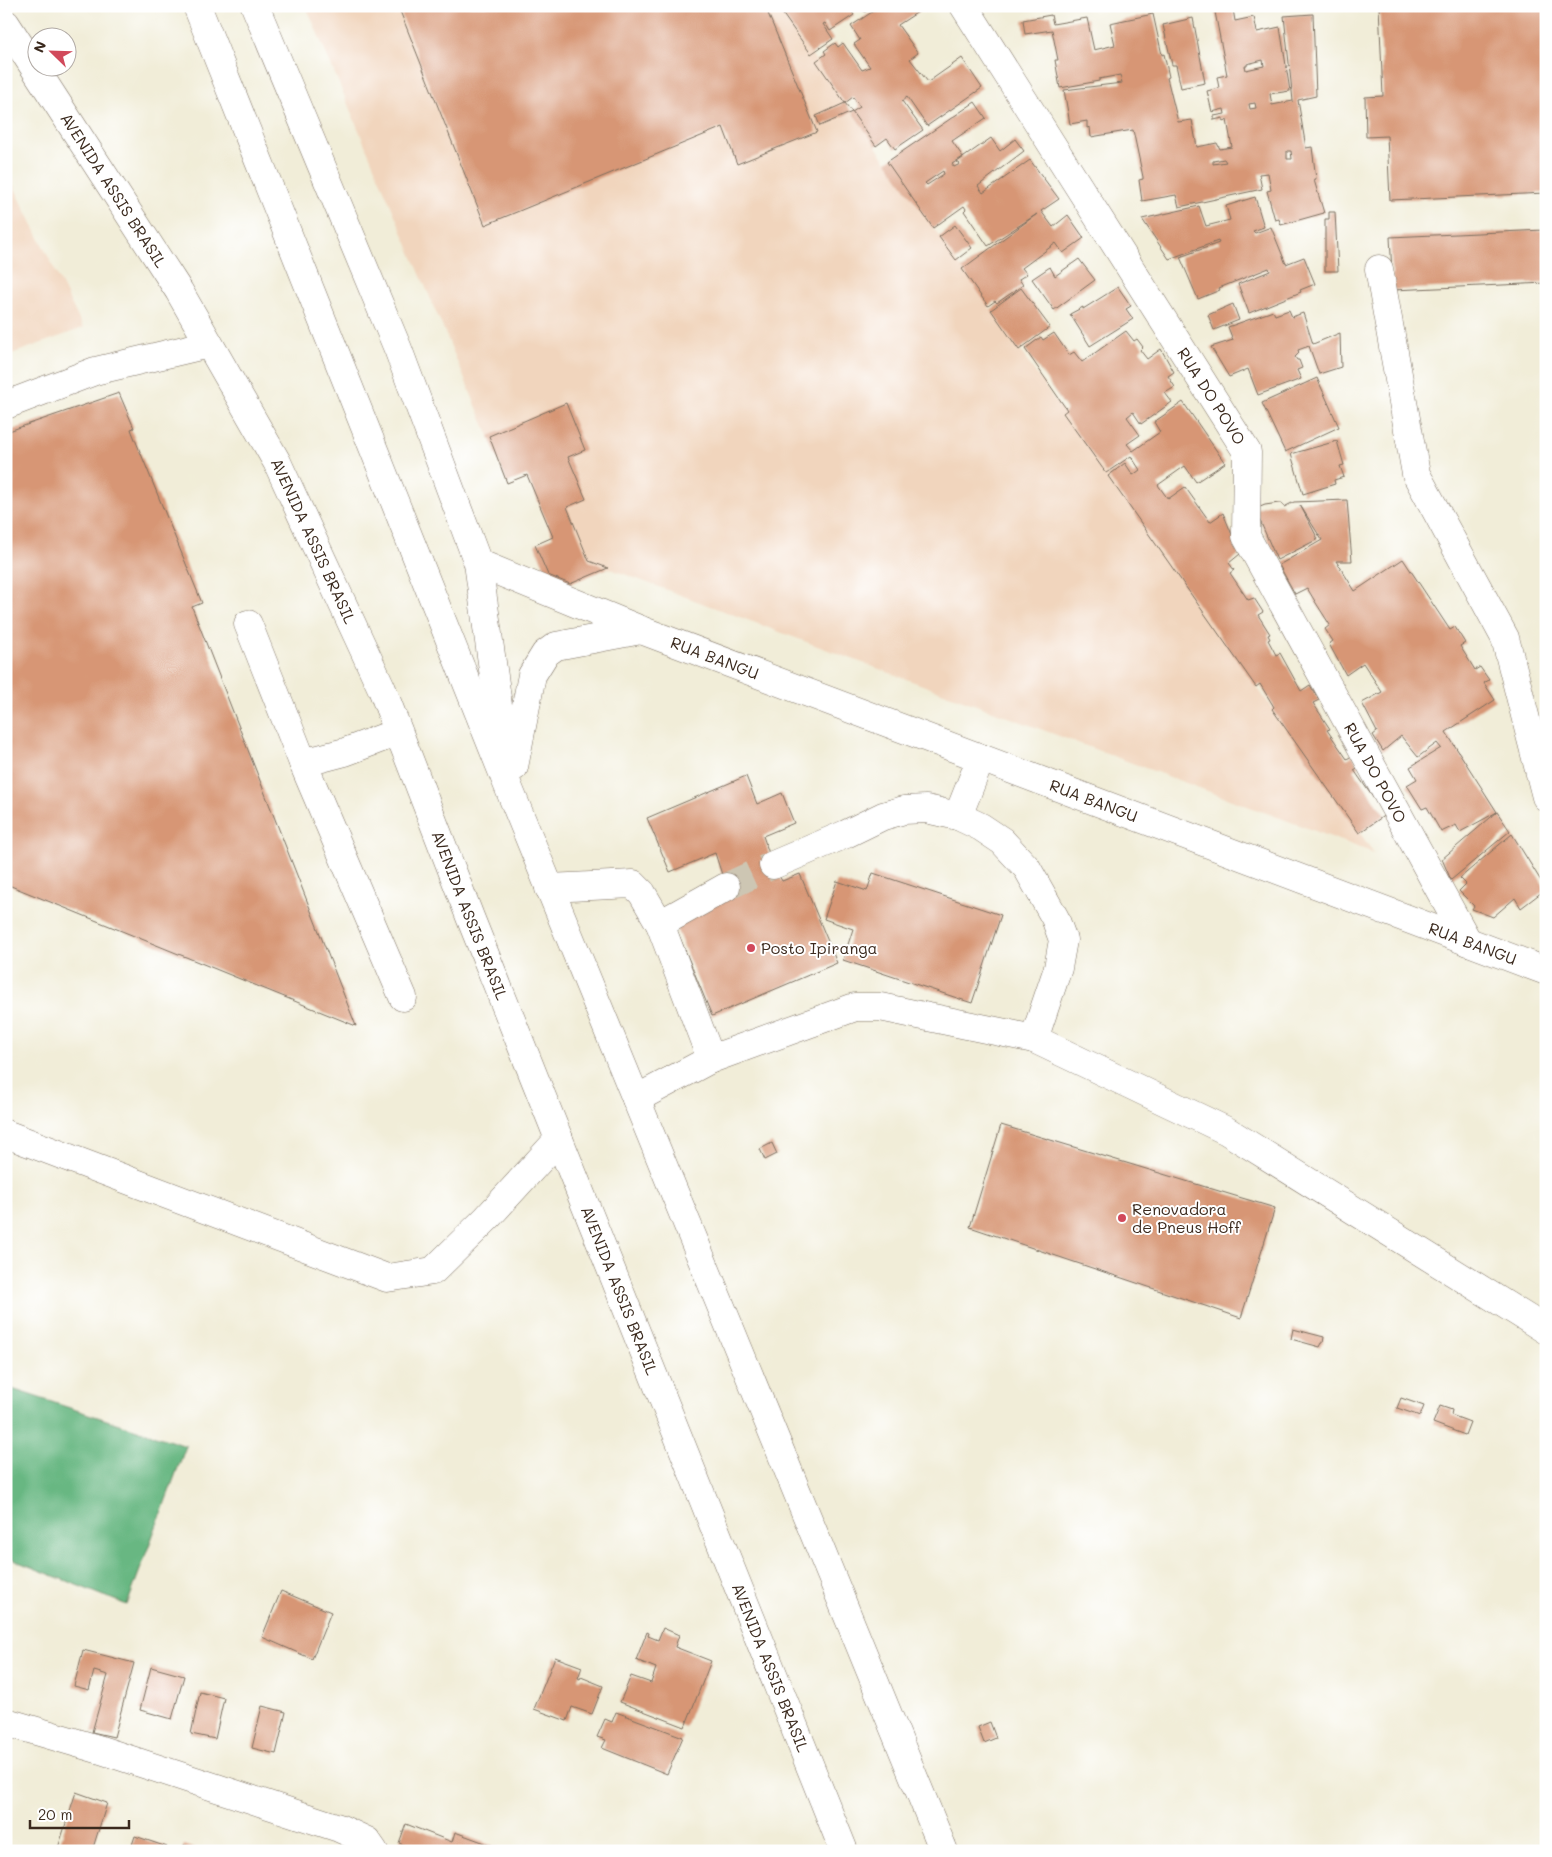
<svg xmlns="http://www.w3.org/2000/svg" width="1552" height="1857" viewBox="0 0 1552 1857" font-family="Mali,sans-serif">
<rect width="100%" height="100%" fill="#fff"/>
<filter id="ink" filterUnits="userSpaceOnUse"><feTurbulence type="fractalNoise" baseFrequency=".02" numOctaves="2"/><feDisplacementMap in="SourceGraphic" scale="10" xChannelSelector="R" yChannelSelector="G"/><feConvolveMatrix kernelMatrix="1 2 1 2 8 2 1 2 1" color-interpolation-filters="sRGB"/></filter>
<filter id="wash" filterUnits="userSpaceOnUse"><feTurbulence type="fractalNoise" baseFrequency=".0096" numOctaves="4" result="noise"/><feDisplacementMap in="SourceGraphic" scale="20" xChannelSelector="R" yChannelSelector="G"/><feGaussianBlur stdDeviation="1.12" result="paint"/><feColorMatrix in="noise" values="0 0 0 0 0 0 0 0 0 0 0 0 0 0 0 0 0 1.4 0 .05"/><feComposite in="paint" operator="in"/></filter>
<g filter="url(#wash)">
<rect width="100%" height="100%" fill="#f1edd8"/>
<!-- built -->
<g fill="#f1d5bd">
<path d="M 306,6 L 777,6 L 1374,853 L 589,561 L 567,507 L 586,498 L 568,457 L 585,450 L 566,404 L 489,436 Z"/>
<path d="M 6,170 L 83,328 L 6,356 Z"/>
</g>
<!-- forest -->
<path fill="#67b782" stroke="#517050" d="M 6,1387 L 186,1446 L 127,1605 L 6,1557 Z"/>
<g id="blocks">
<!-- building -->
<g fill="#d79674" fill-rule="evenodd">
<path d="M 398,6 L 765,6 L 817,132 L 737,164 L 723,127 L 485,225 Z"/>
<path d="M 777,6 L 848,6 L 854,15 L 830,31 L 825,23 L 823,24 L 833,39 L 811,54 Z"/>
<path d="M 861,6 L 873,6 L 865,12 Z"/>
<path d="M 881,6 L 927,6 L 898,25 L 918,53 L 910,59 L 928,82 L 962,58 L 982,88 L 927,126 L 907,97 L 902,101 L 923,130 L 895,149 L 887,138 L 876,146 L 852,112 L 860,107 L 853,97 L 845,103 L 816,61 L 826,54 L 824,51 L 835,43 L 838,47 L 843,43 L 862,70 L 870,67 L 854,44 L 860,40 L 851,26 Z"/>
<path d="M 1379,6 L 1546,6 L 1546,193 L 1390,200 L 1387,136 L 1366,137 L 1365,97 L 1383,96 Z"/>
<path d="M 1233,9 L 1235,21 L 1254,17 L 1257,32 L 1280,27 L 1290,91 L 1270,94 L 1272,105 L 1293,101 L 1284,16 L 1313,14 L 1316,96 L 1298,100 L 1306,148 L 1312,147 L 1316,179 L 1314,180 L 1324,213 L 1281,225 L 1279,219 L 1275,220 L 1267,191 L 1271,190 L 1268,173 L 1259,174 L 1262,189 L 1179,207 L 1176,195 L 1142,201 L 1139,180 L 1143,179 L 1143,177 L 1133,130 L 1091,137 L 1090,127 L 1087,128 L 1087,121 L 1070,124 L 1064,90 L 1122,83 L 1120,75 L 1099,79 L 1099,81 L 1060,88 L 1055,60 L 1058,60 L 1052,30 L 1025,34 L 1023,20 L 1051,15 L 1053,24 L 1087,18 L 1094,50 L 1115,45 L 1110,23 L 1153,14 L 1162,55 L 1164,54 L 1169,77 L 1167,78 L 1178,122 L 1192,120 L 1197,147 L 1217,143 L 1220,149 L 1232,147 L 1227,120 L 1223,121 L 1223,118 L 1214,120 L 1214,116 L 1225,114 L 1224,109 L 1212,112 L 1207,91 L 1219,88 L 1217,77 L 1227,75 L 1215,12 ZM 1263,60 L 1264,66 L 1246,70 L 1245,66 L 1247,66 L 1247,64 ZM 1255,103 L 1256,108 L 1250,109 L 1249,104 ZM 1287,151 L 1291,151 L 1292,159 L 1287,159 ZM 1224,159 L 1226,162 L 1213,164 L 1213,161 Z"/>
<path d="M 1193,18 L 1205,83 L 1181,88 L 1176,65 L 1172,65 L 1163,25 Z"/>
<path d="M 975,102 L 986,118 L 952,141 L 963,157 L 952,164 L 954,167 L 960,164 L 957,162 L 991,138 L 1000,151 L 1015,139 L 1024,151 L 978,186 L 983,193 L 1030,160 L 1059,199 L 1041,211 L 1053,227 L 1068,215 L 1084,238 L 1063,253 L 1056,243 L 1022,268 L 1027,274 L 1019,279 L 1023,285 L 997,303 L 995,301 L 988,306 L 962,269 L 1037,214 L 988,246 L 964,211 L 966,209 L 964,206 L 933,228 L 887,162 ZM 943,171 L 944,174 L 927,185 L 925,183 Z"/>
<path d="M 845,103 L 852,112 L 820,126 L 816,116 Z"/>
<path d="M 1255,197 L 1264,227 L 1253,231 L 1255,233 L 1271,227 L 1286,264 L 1304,257 L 1315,284 L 1300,290 L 1301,292 L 1249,313 L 1238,284 L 1270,271 L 1269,268 L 1219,288 L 1220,290 L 1198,299 L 1180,257 L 1219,243 L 1218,241 L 1169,259 L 1142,219 L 1199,206 L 1206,226 L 1230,220 L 1226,206 Z"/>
<path d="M 1329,212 L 1335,212 L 1338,271 L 1325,271 L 1325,219 L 1329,219 Z"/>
<path d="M 955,225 L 972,248 L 956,260 L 939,237 Z"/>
<path d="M 1544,230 L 1546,283 L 1393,290 L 1390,237 Z"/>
<path d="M 1079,259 L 1095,280 L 1054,310 L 1032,279 L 1050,267 L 1055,276 Z"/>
<path d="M 1118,287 L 1131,306 L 1126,309 L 1133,319 L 1090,346 L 1070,314 L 1083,307 L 1083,309 Z"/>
<path d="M 1021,288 L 1050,327 L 1019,350 L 991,310 Z"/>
<path d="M 1233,304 L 1239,320 L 1214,330 L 1208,315 Z"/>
<path d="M 1289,310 L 1292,317 L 1303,313 L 1313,344 L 1340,333 L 1341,367 L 1319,374 L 1309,346 L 1298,350 L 1299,353 L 1295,357 L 1297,360 L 1299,360 L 1302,368 L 1297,370 L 1301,379 L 1258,395 L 1248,369 L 1229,377 L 1211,347 L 1233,340 L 1228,327 L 1273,311 L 1275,315 Z"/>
<path d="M 1126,331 L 1134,341 L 1137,339 L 1143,347 L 1140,350 L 1147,359 L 1161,349 L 1174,372 L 1168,376 L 1175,387 L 1165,393 L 1172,402 L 1141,424 L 1133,412 L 1127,417 L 1140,435 L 1127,444 L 1133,451 L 1160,432 L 1154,422 L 1183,402 L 1225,463 L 1196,482 L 1185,466 L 1158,485 L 1168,499 L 1185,487 L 1210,522 L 1223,513 L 1240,554 L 1229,563 L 1234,570 L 1230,573 L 1248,600 L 1254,598 L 1263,612 L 1258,615 L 1270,634 L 1268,635 L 1270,639 L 1268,640 L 1276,655 L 1280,653 L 1301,691 L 1310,685 L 1319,700 L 1313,703 L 1330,729 L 1327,730 L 1347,759 L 1353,755 L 1359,767 L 1354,770 L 1385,815 L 1359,833 L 1272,709 L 1274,707 L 1260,684 L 1256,687 L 1108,476 L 1125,463 L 1133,475 L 1140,470 L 1131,456 L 1106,473 L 1063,413 L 1067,410 L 1025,349 L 1041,337 L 1043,340 L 1054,333 L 1069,355 L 1074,352 L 1082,362 Z"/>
<path d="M 1317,378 L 1339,427 L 1285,452 L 1262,403 Z"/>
<path d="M 119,393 L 134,428 L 131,429 L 132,432 L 202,603 L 192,607 L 356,1026 L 6,884 L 6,432 Z"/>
<path d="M 566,403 L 585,450 L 568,457 L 586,499 L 567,507 L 589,561 L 608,568 L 570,584 L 548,575 L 535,545 L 553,537 L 527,475 L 507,483 L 489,436 Z"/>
<path d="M 1337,441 L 1344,465 L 1340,466 L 1344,477 L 1334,480 L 1335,484 L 1303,494 L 1291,454 Z"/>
<path d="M 1347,500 L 1352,561 L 1336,561 L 1355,591 L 1403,559 L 1450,630 L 1455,627 L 1465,643 L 1460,646 L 1475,670 L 1480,667 L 1489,680 L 1484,683 L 1495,700 L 1446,732 L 1497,812 L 1460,832 L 1456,825 L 1441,832 L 1427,807 L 1422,809 L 1407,785 L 1417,779 L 1410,767 L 1441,748 L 1437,743 L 1418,757 L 1401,736 L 1383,751 L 1373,735 L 1377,732 L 1362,703 L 1382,692 L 1363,663 L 1346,675 L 1329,644 L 1333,641 L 1325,629 L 1330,625 L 1316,603 L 1307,588 L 1295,594 L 1279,565 L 1322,540 L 1300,505 L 1318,539 L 1277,560 L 1255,509 L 1265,505 L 1279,503 L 1282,503 L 1284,507 L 1294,502 Z"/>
<path d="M 746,776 L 757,804 L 782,793 L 794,823 L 763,836 L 773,865 L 782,881 L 800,874 L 837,963 L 712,1016 L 674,923 L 726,887 L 715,853 L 670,872 L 647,818 Z"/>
<path d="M 1497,812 L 1510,831 L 1451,880 L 1442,859 Z"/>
<path d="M 1512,834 L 1546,889 L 1521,908 L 1515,898 L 1493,917 L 1472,909 L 1474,906 L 1459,891 L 1466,884 L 1460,878 Z"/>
<path d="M 873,873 L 1001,915 L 972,1003 L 843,960 L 853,929 L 824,919 L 837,881 L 867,891 Z"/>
<path d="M 1001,1125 L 1275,1208 L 1241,1318 L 970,1227 Z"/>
<path d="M 772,1143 L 777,1154 L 765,1160 L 760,1149 Z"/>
<path d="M 1293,1329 L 1324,1337 L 1323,1343 L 1322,1343 L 1320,1347 L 1291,1339 Z"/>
<path d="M 1401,1398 L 1424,1406 L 1420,1416 L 1397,1408 Z"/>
<path d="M 1440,1406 L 1452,1410 L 1451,1415 L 1470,1422 L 1465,1435 L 1433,1423 Z"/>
<path d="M 281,1591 L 331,1612 L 312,1659 L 262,1637 Z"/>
<path d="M 663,1628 L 679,1635 L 675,1647 L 711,1661 L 685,1727 L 620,1702 L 631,1676 L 651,1683 L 656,1668 L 636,1660 L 647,1632 L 649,1633 L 648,1636 L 658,1640 Z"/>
<path d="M 83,1650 L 134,1663 L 114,1737 L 92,1732 L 108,1675 L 94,1671 L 89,1690 L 74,1686 Z"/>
<path d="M 555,1657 L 582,1667 L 578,1678 L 580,1679 L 581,1677 L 603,1686 L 592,1714 L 572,1707 L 567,1721 L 534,1709 Z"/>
<path d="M 151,1667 L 184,1676 L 172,1719 L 140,1710 Z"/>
<path d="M 200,1692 L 224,1698 L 215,1739 L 191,1734 Z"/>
<path d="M 262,1706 L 286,1712 L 276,1754 L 252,1748 Z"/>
<path d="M 616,1712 L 683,1737 L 667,1774 L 602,1748 L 606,1740 L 597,1737 L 605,1719 L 612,1722 Z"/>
<path d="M 990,1722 L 996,1738 L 984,1743 L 978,1727 Z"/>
<path d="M 76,1792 L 107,1803 L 92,1851 L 65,1851 L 58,1848 Z"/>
<path d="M 406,1824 L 452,1842 L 455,1832 L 507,1851 L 417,1851 L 399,1843 Z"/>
<path d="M 135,1836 L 167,1847 L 165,1851 L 130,1851 Z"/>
<path d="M 184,1845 L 199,1850 L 199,1851 L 182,1851 Z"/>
</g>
</g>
</g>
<g filter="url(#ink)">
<use href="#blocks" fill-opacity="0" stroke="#7b6e5f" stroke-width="1"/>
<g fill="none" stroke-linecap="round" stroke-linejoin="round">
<!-- minor-tunnel -->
<path stroke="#cdc6b3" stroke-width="28" stroke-dasharray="28 14" stroke-linecap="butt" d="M 726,887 L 773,865"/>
<!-- minor casing -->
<g stroke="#7b6e5f" stroke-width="29">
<g id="minor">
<path d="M 255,6 L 398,349 L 478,563 L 507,769"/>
<path id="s1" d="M 964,6 L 1247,452 L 1246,536 L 1468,942"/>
<path d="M 1379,269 L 1416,474 L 1505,638 L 1546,797"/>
<path d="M 6,405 L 95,371 L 209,344"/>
<path id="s2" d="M 478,563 L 641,630 L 1546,971"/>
<path d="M 248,624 L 303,763 L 345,752 L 398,732"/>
<path d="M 303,763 L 403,997"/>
<path d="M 514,767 L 532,675 L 545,654 L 556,646 L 641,630"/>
<path d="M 773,865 L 846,834 L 883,816 L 904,810 L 926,809 L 958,816 L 981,758"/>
<path d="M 549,888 L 633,884 L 642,893 L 660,924 L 711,1059 L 636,1099"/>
<path d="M 660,924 L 726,887"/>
<path d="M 1034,1039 L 1227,1131 L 1546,1330"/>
<path d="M 711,1059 L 855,1007 L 880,1007 L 1034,1039 L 1058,968 L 1063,940 L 1055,918 L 1027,868 L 1002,841 L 981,827 L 958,816"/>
<path d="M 6,1134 L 387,1278 L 433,1271 L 487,1218 L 559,1139"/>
<path d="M 6,1722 L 101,1750 L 339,1828 L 367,1841 L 374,1851"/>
</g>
</g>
<!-- major casing -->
<g stroke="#7b6e5f" stroke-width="29">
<g id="major">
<path d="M 197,6 L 510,791 L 944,1851"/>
<path id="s3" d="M 6,24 L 179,291 L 277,462 L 382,689 L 470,917 L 844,1851"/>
</g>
</g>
<!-- minor -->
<use href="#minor" stroke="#fff" stroke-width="28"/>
<!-- major -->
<use href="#major" stroke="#fff" stroke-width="28"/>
</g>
</g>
<!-- markers -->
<g fill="#d1495b" stroke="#fff" stroke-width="2">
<circle cx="751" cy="948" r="5"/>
<circle cx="1122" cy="1218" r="5"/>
</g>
<g text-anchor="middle" stroke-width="4" stroke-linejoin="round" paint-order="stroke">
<!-- street labels -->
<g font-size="16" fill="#3b2a1e" stroke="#fff">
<text dy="6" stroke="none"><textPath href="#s3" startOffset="198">AVENIDA ASSIS BRASIL</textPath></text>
<text dy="6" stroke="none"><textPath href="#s1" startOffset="462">RUA DO POVO</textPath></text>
<text dy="6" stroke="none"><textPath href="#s3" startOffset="602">AVENIDA ASSIS BRASIL</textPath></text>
<text dy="6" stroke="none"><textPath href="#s2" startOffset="255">RUA BANGU</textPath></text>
<text dy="6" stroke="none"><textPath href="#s1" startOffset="882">RUA DO POVO</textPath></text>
<text dy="6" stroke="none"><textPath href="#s2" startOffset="660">RUA BANGU</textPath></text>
<text dy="6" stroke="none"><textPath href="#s3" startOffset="1008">AVENIDA ASSIS BRASIL</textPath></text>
<text dy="6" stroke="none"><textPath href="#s2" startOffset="1065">RUA BANGU</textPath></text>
<text dy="6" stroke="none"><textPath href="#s3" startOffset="1412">AVENIDA ASSIS BRASIL</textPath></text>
<text dy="6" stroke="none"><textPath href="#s3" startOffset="1818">AVENIDA ASSIS BRASIL</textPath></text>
</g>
<!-- poi labels -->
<g font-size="16" fill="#3b2a1e" stroke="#fff" text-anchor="start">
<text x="761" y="954">Posto Ipiranga</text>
<text x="1132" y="1215">Renovadora<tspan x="1132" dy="18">de Pneus Hoff</tspan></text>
</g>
</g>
<!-- margin -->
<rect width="1552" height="1857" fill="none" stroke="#fff" stroke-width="25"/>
<!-- north arrow -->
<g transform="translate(52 52) rotate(293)"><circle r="24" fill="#ffffff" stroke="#b1aaa5"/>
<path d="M0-4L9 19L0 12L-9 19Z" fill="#d1495b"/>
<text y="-8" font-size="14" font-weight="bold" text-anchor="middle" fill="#3b2a1e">N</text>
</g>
<!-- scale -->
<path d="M30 1820v8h99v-8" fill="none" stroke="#3b2a1e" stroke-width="2.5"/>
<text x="38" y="1820" font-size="15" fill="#3b2a1e" stroke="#ffffff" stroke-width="4" paint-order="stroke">20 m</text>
</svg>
